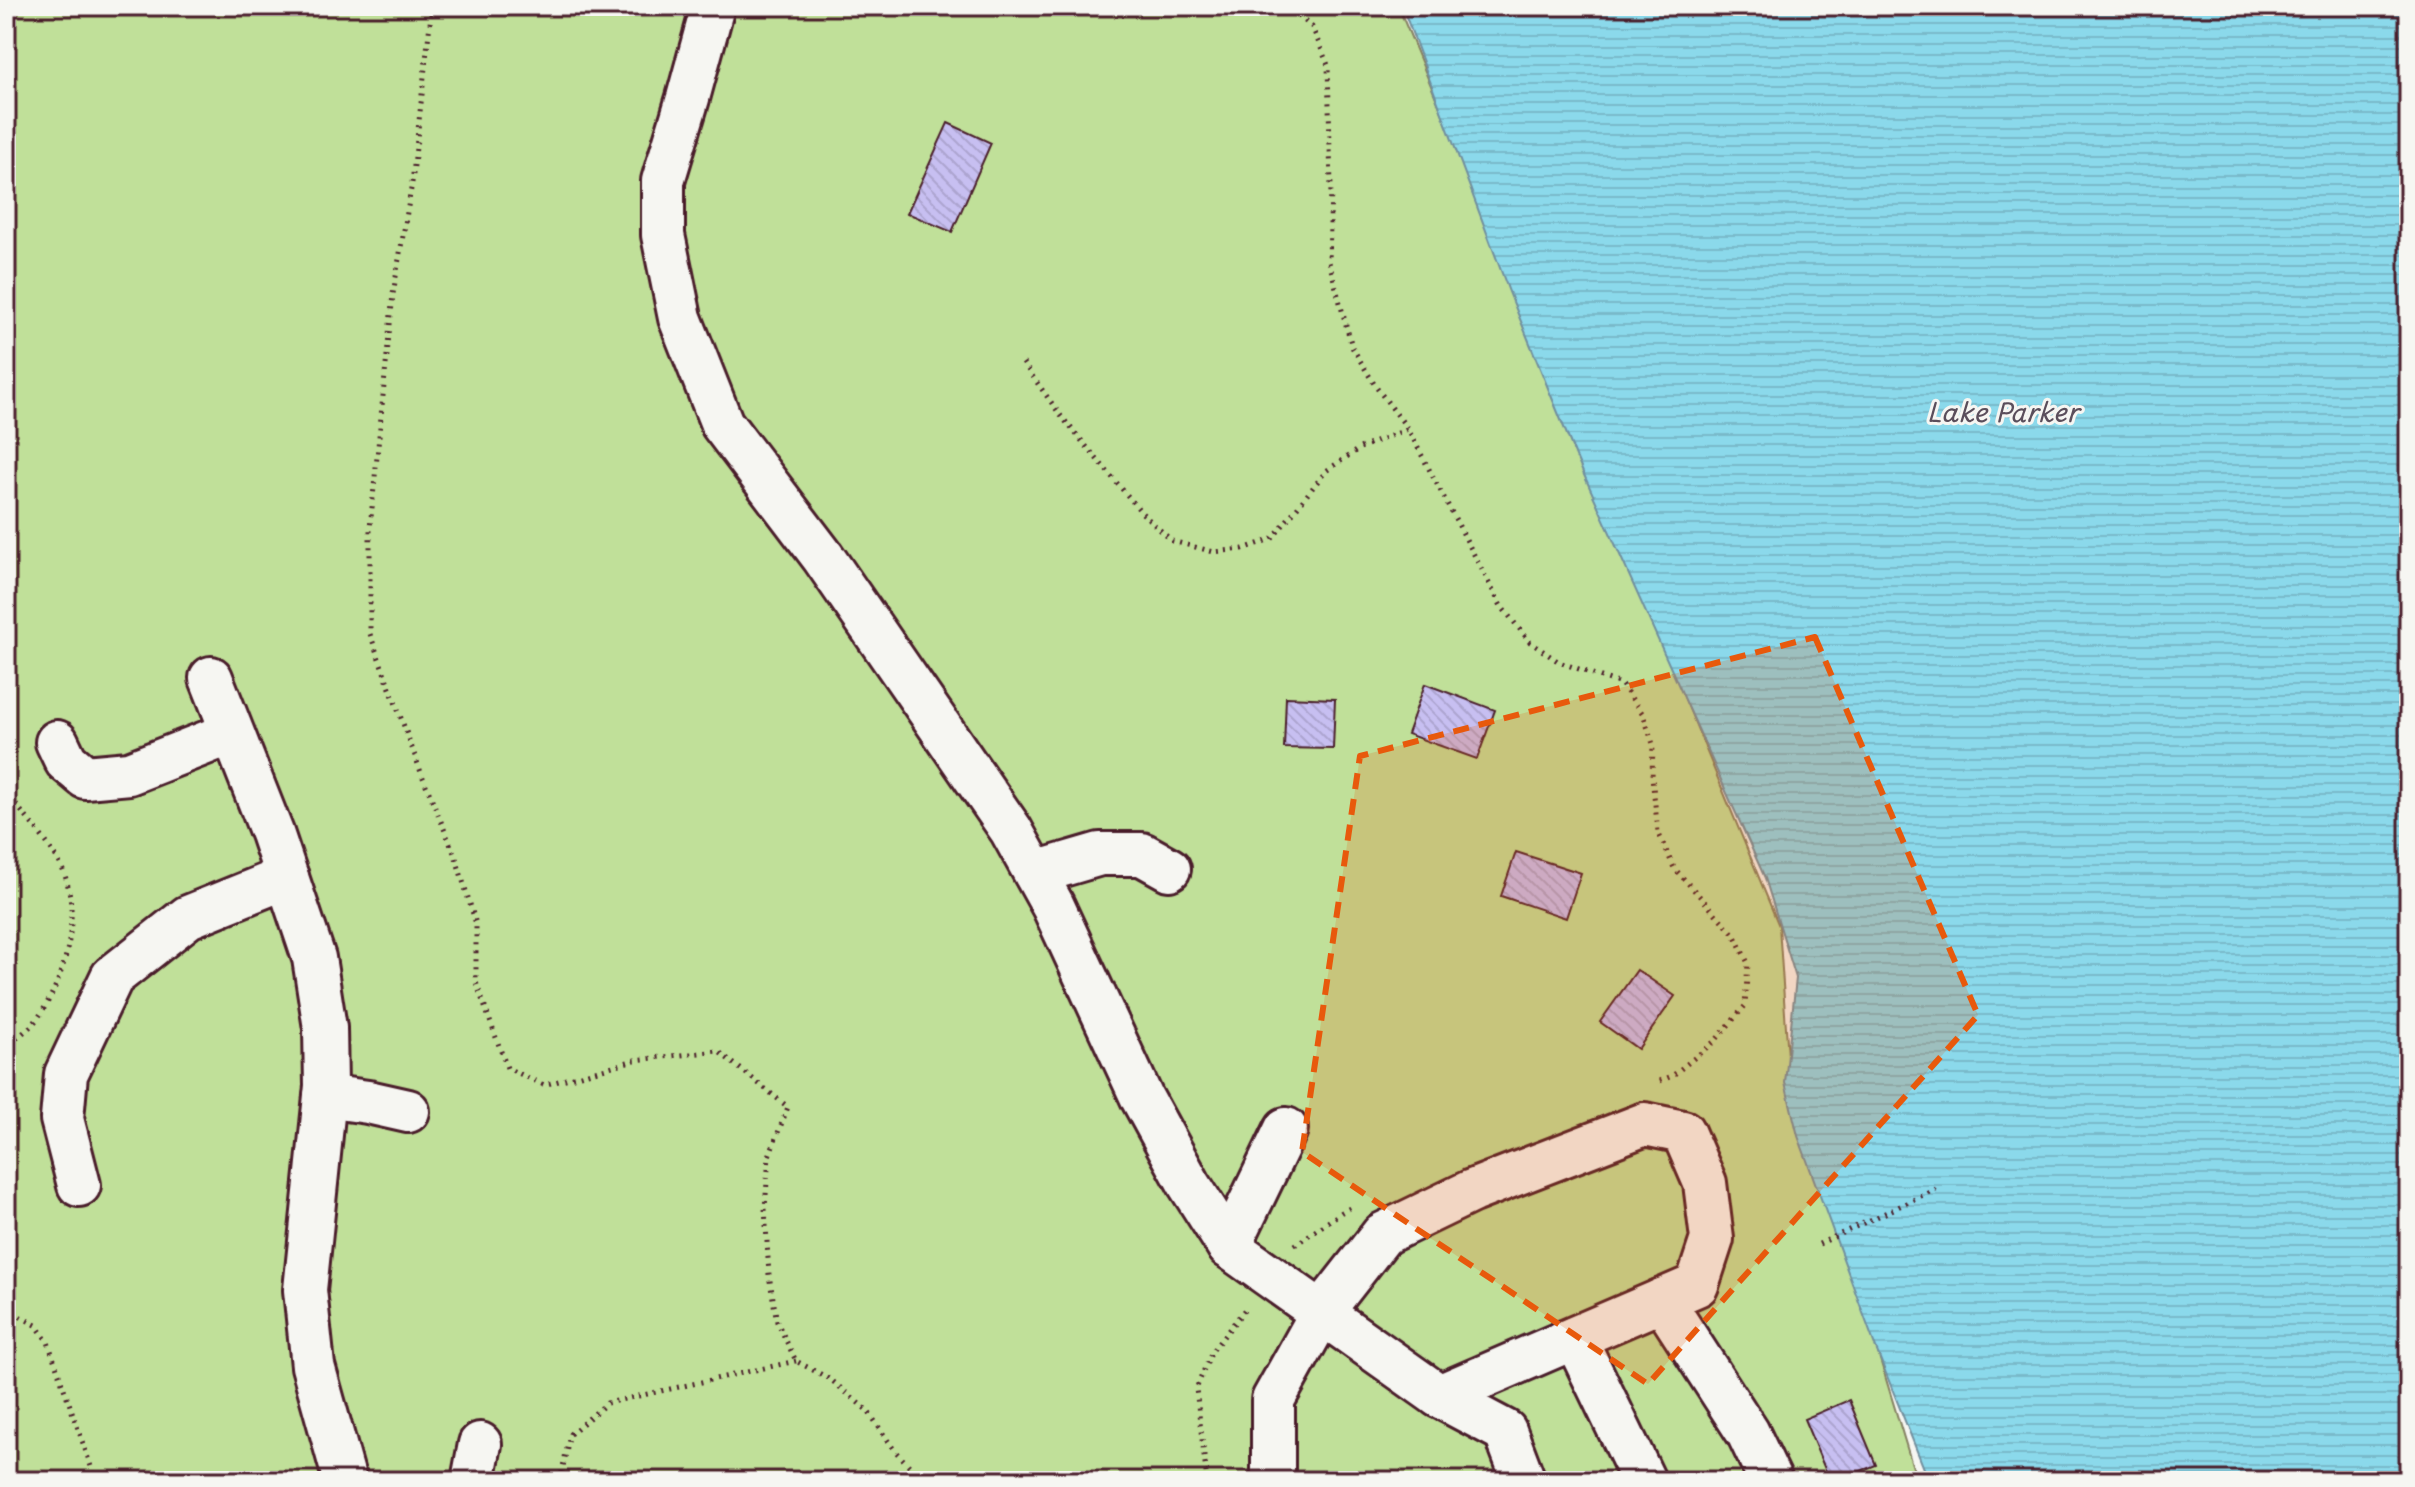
<svg xmlns="http://www.w3.org/2000/svg" width="2415" height="1487" viewBox="0 0 2415 1487" font-family="'Playpen Sans',sans-serif">
<defs>
<pattern id="water-rules" width="6" height="5" patternUnits="userSpaceOnUse" patternTransform="scale(2)"><rect width="6" height="5" fill="#8bd9eb"/><path d="M0 2.5h6" fill="none" stroke="#79baca"/></pattern>
<pattern id="building-back-hatch" width="6" height="6" patternUnits="userSpaceOnUse" patternTransform="scale(2)"><rect width="6" height="6" fill="#c7bff1"/><path d="M-1 5l2 2M0 0l6 6M5-1l2 2" fill="none" stroke="#aca4cf"/></pattern>
</defs>
<rect width="100%" height="100%" fill="#f6f6f2"/>
<filter id="ink" filterUnits="userSpaceOnUse"><feTurbulence type="fractalNoise" baseFrequency=".0125" numOctaves="2"/><feDisplacementMap in="SourceGraphic" scale="16" xChannelSelector="R" yChannelSelector="G"/><feConvolveMatrix kernelMatrix="1 2 1 2 8 2 1 2 1" color-interpolation-filters="sRGB"/></filter>
<g filter="url(#ink)">
<!-- green -->
<path fill="#c0e099" stroke="#858062" stroke-width="2" d="M 6,6 L 1398,6 L 1779,926 L 1788,1057 L 1917,1481 L 6,1481 Z"/>
<!-- water -->
<path fill="url(#water-rules)" stroke="#718f9e" stroke-width="2" d="M 1402,6 L 2409,6 L 2409,1481 L 1929,1481 L 1877,1351 L 1798,1136 L 1785,1083 L 1796,978 L 1765,878 L 1576,457 L 1509,292 Z"/>
<!-- building -->
<g fill="url(#building-back-hatch)" stroke="#4a1f2b" stroke-width="2">
<path d="M 948,123 L 991,143 L 952,232 L 907,213 Z"/>
<path d="M 1425,684 L 1495,710 L 1477,759 L 1407,734 Z"/>
<path d="M 1286,697 L 1335,699 L 1333,749 L 1284,748 Z"/>
<path d="M 1516,852 L 1581,873 L 1566,918 L 1501,896 Z"/>
<path d="M 1637,970 L 1675,996 L 1638,1049 L 1600,1022 Z"/>
<path d="M 1849,1400 L 1876,1465 L 1836,1481 L 1830,1481 L 1804,1419 Z"/>
</g>
<g fill="none" stroke-linecap="round" stroke-linejoin="round">
<!-- minor casing -->
<g stroke="#4a1f2b" stroke-width="48">
<g id="minor">
<path d="M 713,6 L 688,98 L 663,181 L 663,235 L 680,318 L 722,424 L 823,557 L 1011,830 L 1053,906 L 1142,1098 L 1189,1184 L 1229,1247 L 1439,1396 L 1697,1285 L 1712,1239 L 1705,1183 L 1683,1132 L 1645,1124 L 1472,1191 L 1383,1234 L 1322,1312 L 1273,1400 L 1273,1481"/>
<path d="M 211,678 L 272,833 L 314,958 L 325,1028 L 326,1086 L 305,1290 L 313,1366 L 345,1481"/>
<path d="M 57,742 L 66,761 L 85,777 L 129,773 L 231,733"/>
<path d="M 1035,873 L 1100,854 L 1142,854 L 1169,869"/>
<path d="M 325,1096 L 368,1102 L 408,1111"/>
<path d="M 79,1185 L 62,1119 L 66,1074 L 112,977 L 188,917 L 287,877"/>
<path d="M 1229,1247 L 1286,1129"/>
<path d="M 1662,1300 L 1748,1433 L 1771,1481"/>
<path d="M 1575,1338 L 1644,1481"/>
<path d="M 1439,1396 L 1505,1431 L 1524,1481"/>
<path d="M 473,1481 L 480,1444"/>
</g>
</g>
<!-- path -->
<g stroke="#4a1f2b" stroke-width="5" stroke-dasharray="2 6" stroke-linecap="butt">
<path d="M 245,6 L 279,11 L 287,6"/>
<path d="M 432,6 L 412,183 L 393,294 L 370,528 L 370,634 L 422,775 L 456,858 L 476,924 L 476,982 L 507,1068 L 544,1085 L 635,1060 L 718,1051 L 788,1107 L 769,1156 L 765,1208 L 769,1275 L 777,1322 L 796,1361 L 830,1379 L 868,1411 L 895,1451 L 924,1481"/>
<path d="M 1286,6 L 1312,27 L 1328,65 L 1331,187 L 1329,262 L 1352,347 L 1376,387 L 1408,429 L 1501,606 L 1530,642 L 1559,662 L 1621,684 L 1643,714 L 1653,744 L 1652,777 L 1658,832 L 1674,868 L 1734,934 L 1748,963 L 1745,1006 L 1715,1041 L 1672,1076 L 1655,1083"/>
<path d="M 1023,363 L 1061,416 L 1142,513 L 1172,541 L 1214,552 L 1243,549 L 1272,539 L 1326,471 L 1360,448 L 1408,429"/>
<path d="M 6,792 C 22,813 41,833 55,855 C 86,903 68,974 38,1018 C 30,1029 16,1038 6,1047"/>
<path d="M 1819,1244 L 1936,1189"/>
<path d="M 1295,1245 L 1342,1212 L 1350,1208"/>
<path d="M 6,1309 L 36,1325 L 48,1342 L 96,1481"/>
<path d="M 560,1481 L 570,1434 L 607,1403 L 796,1361"/>
<path d="M 1207,1481 L 1196,1389 L 1212,1351 L 1245,1309"/>
</g>
<!-- minor -->
<use href="#minor" stroke="#f6f6f2" stroke-width="42"/>
</g>
</g>
<!-- marked area -->
<path fill="#e8590c" fill-opacity="0.2" stroke="#e8590c" stroke-width="6" stroke-dasharray="16 10" stroke-linejoin="round" d="M 1815,637 L 1978,1015 L 1648,1384 L 1302,1152 L 1360,756 Z"/>
<g text-anchor="middle" stroke-width="6" stroke-linejoin="round" paint-order="stroke">
<!-- water labels -->
<g font-size="26" font-style="italic" fill="#5a4e5b" stroke="#f6f6f2">
<text x="2003" y="422">Lake Parker</text>
</g>
</g>
<!-- margin -->
<rect width="2415" height="1487" fill="none" stroke="#f6f6f2" stroke-width="32"/>
<rect x="16" y="16" width="2383" height="1455" fill="none" stroke="#4a1f2b" stroke-width="3" filter="url(#ink)"/>
</svg>
